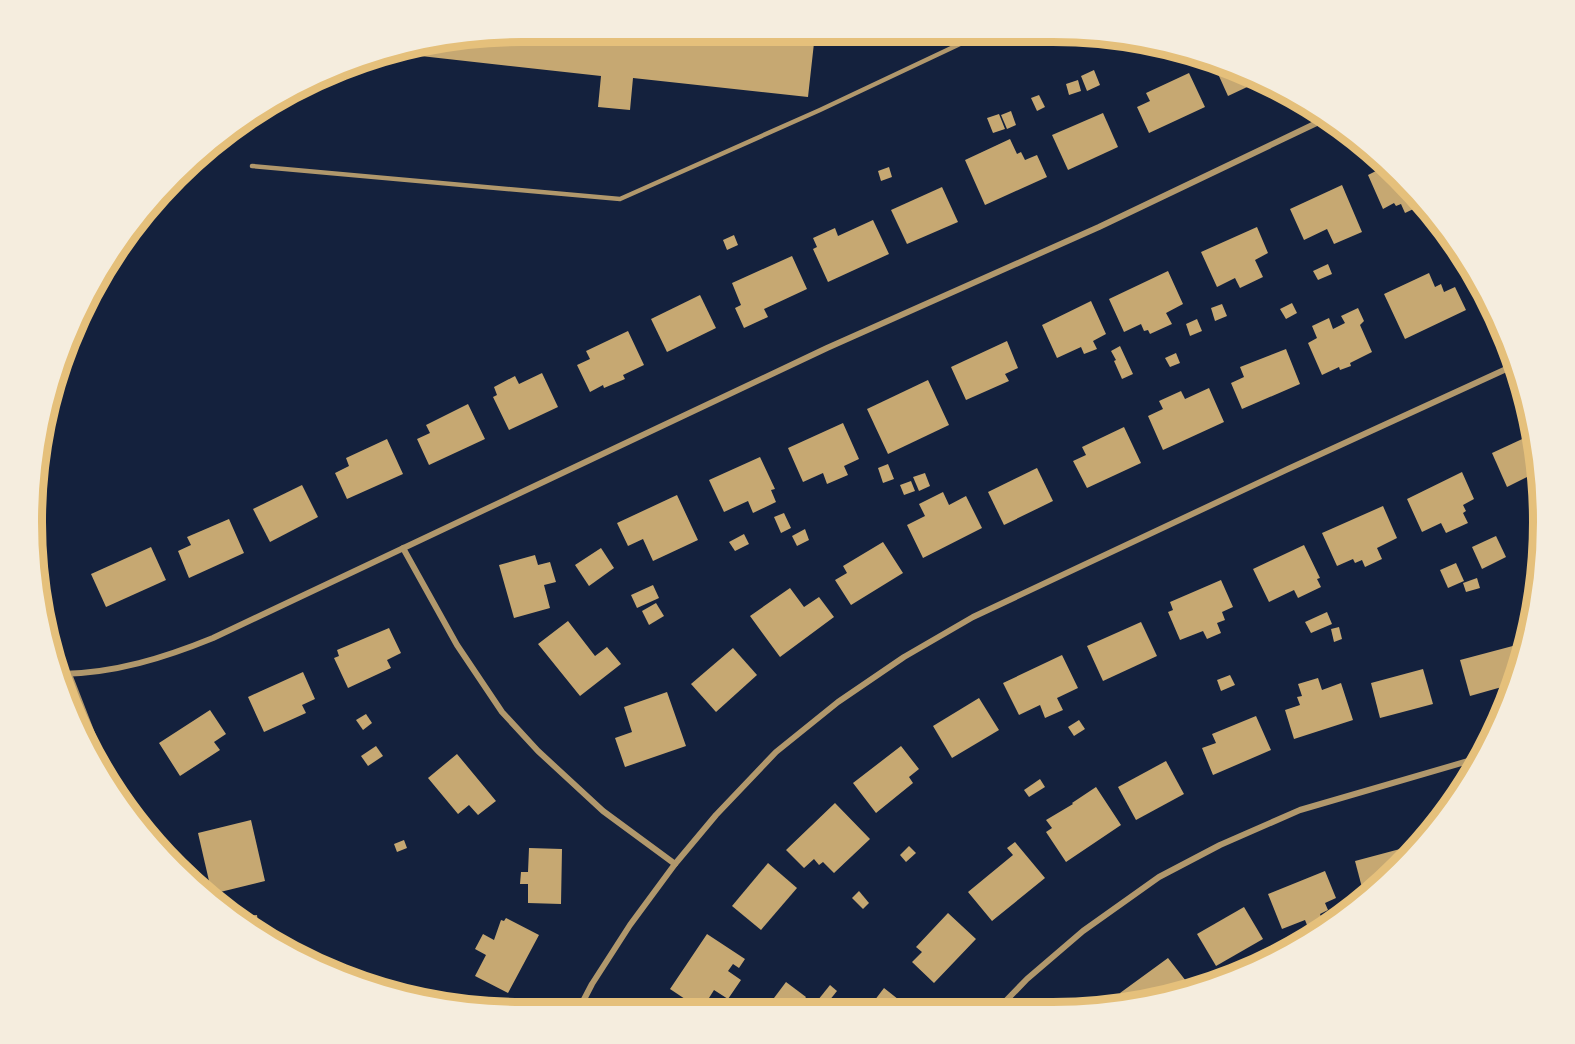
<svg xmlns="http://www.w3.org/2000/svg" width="1575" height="1044" viewBox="0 0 1575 1044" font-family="Jost,sans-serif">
<rect width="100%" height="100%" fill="#14213d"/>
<!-- building -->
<g fill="#c6a872">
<path d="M 522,32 L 815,34 L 808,97 L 633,78 L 630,110 L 598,107 L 601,76 L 394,53 Z"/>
<path d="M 1214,65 L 1216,66 L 1262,80 L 1228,96 Z"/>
<path d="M 1094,70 L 1100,85 L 1087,91 L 1081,76 Z"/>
<path d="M 1189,73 L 1205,107 L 1149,133 L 1137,107 L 1150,101 L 1146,93 Z"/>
<path d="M 1078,80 L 1081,91 L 1069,95 L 1066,84 Z"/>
<path d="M 1039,95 L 1045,107 L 1037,111 L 1031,98 Z"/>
<path d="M 1011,111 L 1016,125 L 1007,129 L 1001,115 Z"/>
<path d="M 1103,113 L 1118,147 L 1068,170 L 1052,135 Z"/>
<path d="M 999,114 L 1005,129 L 993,133 L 987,118 Z"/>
<path d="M 1010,139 L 1017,154 L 1021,152 L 1025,160 L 1037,155 L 1047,177 L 985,205 L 965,160 Z"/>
<path d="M 1388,165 L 1393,171 L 1424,204 L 1405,213 L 1401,204 L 1396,206 L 1394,203 L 1383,209 L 1368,175 Z"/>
<path d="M 889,167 L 892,177 L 881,181 L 878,171 Z"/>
<path d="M 1342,185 L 1362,232 L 1334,244 L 1327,229 L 1304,240 L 1290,209 Z"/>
<path d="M 942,187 L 958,222 L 907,244 L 891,210 Z"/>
<path d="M 873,220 L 889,254 L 828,282 L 813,249 L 817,247 L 813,238 L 835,228 L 838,236 Z"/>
<path d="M 1257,227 L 1268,253 L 1255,260 L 1263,277 L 1240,288 L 1235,278 L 1217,287 L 1201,252 Z"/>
<path d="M 734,235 L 738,245 L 727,250 L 723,240 Z"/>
<path d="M 792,256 L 807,289 L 764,309 L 768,317 L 744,328 L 735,308 L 741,305 L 732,283 Z"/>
<path d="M 1328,264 L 1332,274 L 1318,280 L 1313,271 Z"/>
<path d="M 1168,271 L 1183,304 L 1166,313 L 1172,324 L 1150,334 L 1148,330 L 1144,331 L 1141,324 L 1124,332 L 1109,299 Z"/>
<path d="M 1429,273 L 1435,287 L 1441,284 L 1444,292 L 1455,287 L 1466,310 L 1405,339 L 1384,294 Z"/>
<path d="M 1475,277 L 1488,297 L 1484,299 Z"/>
<path d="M 700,295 L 716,328 L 667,352 L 651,319 Z"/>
<path d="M 1091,301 L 1106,334 L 1093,341 L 1097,349 L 1084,354 L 1081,347 L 1057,358 L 1042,325 Z"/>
<path d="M 1292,303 L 1297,313 L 1286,319 L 1280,309 Z"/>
<path d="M 1222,304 L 1227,316 L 1215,321 L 1211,308 Z"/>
<path d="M 1358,308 L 1364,321 L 1360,325 L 1372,352 L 1350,363 L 1351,366 L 1340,370 L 1339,367 L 1322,375 L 1308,343 L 1317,338 L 1312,326 L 1329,318 L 1333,329 L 1345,323 L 1341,316 Z"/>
<path d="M 1197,319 L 1202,331 L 1190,336 L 1186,324 Z"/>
<path d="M 628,331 L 644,365 L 623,375 L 625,379 L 604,388 L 603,385 L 590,392 L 577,365 L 590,359 L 586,351 Z"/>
<path d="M 1007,341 L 1018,368 L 1005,374 L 1009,381 L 966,400 L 951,367 Z"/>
<path d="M 1120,346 L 1133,374 L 1122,379 L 1114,361 L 1116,360 L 1111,351 Z"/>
<path d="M 1286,349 L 1300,384 L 1242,409 L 1231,383 L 1244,377 L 1240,367 Z"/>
<path d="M 1176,353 L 1180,363 L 1170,367 L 1165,358 Z"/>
<path d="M 542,373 L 558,407 L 509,430 L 493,397 L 497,395 L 494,387 L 515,376 L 519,384 Z"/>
<path d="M 928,380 L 949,425 L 888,454 L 867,409 Z"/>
<path d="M 1209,388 L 1224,422 L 1163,450 L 1148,416 L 1163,409 L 1159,401 L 1181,391 L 1185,399 Z"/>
<path d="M 468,404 L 485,439 L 429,465 L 417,439 L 430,433 L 426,425 Z"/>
<path d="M 843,423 L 859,459 L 844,466 L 848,475 L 827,484 L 823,473 L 803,482 L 788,448 Z"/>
<path d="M 1124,427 L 1141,463 L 1087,488 L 1073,461 L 1086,455 L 1082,447 Z"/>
<path d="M 1533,434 L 1539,471 L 1507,487 L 1492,453 Z"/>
<path d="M 387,439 L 403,474 L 347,499 L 335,473 L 349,466 L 346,458 Z"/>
<path d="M 760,457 L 775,489 L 771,490 L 776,502 L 753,513 L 748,501 L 724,512 L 709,480 Z"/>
<path d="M 888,464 L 894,479 L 883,483 L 878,468 Z"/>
<path d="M 1037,468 L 1053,501 L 1004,525 L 988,492 Z"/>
<path d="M 1462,472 L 1474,499 L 1463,505 L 1466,511 L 1463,513 L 1468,523 L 1446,533 L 1441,523 L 1422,532 L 1407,499 Z"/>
<path d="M 925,473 L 930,486 L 919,491 L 913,477 Z"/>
<path d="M 911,481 L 915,491 L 904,495 L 900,485 Z"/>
<path d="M 302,485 L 318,517 L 270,542 L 253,509 Z"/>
<path d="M 943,492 L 949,505 L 966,496 L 982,528 L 923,558 L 907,525 L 925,516 L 919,504 Z"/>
<path d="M 677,495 L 698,540 L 653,561 L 643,539 L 628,546 L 617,523 Z"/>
<path d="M 1383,506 L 1397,538 L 1377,548 L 1382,559 L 1365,567 L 1362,560 L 1355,563 L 1353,559 L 1337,566 L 1322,533 Z"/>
<path d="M 784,513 L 791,528 L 781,533 L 774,517 Z"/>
<path d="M 229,519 L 244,553 L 189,578 L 178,551 L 191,545 L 187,537 Z"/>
<path d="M 805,529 L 809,540 L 797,546 L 792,536 Z"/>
<path d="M 744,534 L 749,544 L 735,551 L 729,542 Z"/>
<path d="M 1496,536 L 1506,557 L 1482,569 L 1472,547 Z"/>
<path d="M 883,542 L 903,573 L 851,605 L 835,580 L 847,573 L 843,566 Z"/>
<path d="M 1304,545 L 1320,578 L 1317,579 L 1321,587 L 1298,598 L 1294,590 L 1269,602 L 1253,569 Z"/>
<path d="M 151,547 L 166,580 L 106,607 L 91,574 Z"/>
<path d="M 601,548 L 614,568 L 589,586 L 575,565 Z"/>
<path d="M 535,555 L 538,565 L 550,562 L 556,582 L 544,585 L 550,608 L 514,618 L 499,565 Z"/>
<path d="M 1538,558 L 1540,571 L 1533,573 L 1530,560 Z"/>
<path d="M 1456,563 L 1464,581 L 1448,588 L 1440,570 Z"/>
<path d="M 1477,578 L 1480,588 L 1466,592 L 1463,583 Z"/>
<path d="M 1221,580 L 1233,607 L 1222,612 L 1225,620 L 1217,623 L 1221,633 L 1207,639 L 1203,631 L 1180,640 L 1168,612 L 1173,610 L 1170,602 Z"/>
<path d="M 653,585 L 659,598 L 637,608 L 631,595 Z"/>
<path d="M 790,588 L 804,607 L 819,597 L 834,617 L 780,657 L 750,616 Z"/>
<path d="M 656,603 L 664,616 L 649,625 L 642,611 Z"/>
<path d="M 1327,612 L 1332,624 L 1311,633 L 1305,622 Z"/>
<path d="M 568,621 L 595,656 L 607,647 L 621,664 L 580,696 L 538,644 Z"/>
<path d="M 1141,622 L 1157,656 L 1103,681 L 1087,646 Z"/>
<path d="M 1339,627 L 1342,639 L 1334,642 L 1331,629 Z"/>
<path d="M 389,628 L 401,653 L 387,660 L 391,668 L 348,688 L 334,658 L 339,656 L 337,650 Z"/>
<path d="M 1524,643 L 1525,647 L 1516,683 L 1470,696 L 1460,660 Z"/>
<path d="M 733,648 L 757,675 L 716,712 L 691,684 Z"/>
<path d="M 1062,655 L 1078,688 L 1057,698 L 1063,710 L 1045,718 L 1040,705 L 1019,715 L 1003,683 Z"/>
<path d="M 1423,669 L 1433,704 L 1380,718 L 1371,683 Z"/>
<path d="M 303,672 L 315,699 L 302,705 L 306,713 L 264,732 L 248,697 Z"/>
<path d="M 1230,675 L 1235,685 L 1221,691 L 1217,680 Z"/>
<path d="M 1318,678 L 1322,690 L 1341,683 L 1353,720 L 1294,739 L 1285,710 L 1300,705 L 1297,697 L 1302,696 L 1298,684 Z"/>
<path d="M 667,692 L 686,746 L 625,767 L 615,738 L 632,732 L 624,707 Z"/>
<path d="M 979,698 L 999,730 L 952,758 L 933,726 Z"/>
<path d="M 210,710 L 226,734 L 214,742 L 220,750 L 180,776 L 159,743 Z"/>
<path d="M 366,714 L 372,723 L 363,730 L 356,720 Z"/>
<path d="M 1256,716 L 1271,750 L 1213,775 L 1202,748 L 1216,743 L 1212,734 Z"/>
<path d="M 1079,720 L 1085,729 L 1074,736 L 1068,727 Z"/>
<path d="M 376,746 L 383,756 L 368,766 L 361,756 Z"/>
<path d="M 901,746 L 919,769 L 909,777 L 913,783 L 876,813 L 853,783 Z"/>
<path d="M 457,754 L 496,801 L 478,815 L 469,805 L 458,814 L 428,778 Z"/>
<path d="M 1166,761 L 1184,794 L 1136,820 L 1118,787 Z"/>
<path d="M 1040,779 L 1045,787 L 1029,797 L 1024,790 Z"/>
<path d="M 1096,787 L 1121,825 L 1066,862 L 1046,832 L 1052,828 L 1046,820 L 1073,804 L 1072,803 Z"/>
<path d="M 835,803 L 870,839 L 834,873 L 823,862 L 819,865 L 814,859 L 804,868 L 786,850 Z"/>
<path d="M 251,820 L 265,881 L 212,894 L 198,833 Z"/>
<path d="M 404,840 L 407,848 L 397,852 L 394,844 Z"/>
<path d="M 1015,842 L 1045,878 L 992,921 L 968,892 L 1013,855 L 1007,848 Z"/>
<path d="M 1415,845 L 1416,851 L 1365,899 L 1355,861 Z"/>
<path d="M 909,846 L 916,853 L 906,862 L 900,855 Z"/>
<path d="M 529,848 L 562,849 L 561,904 L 528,903 L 528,884 L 520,884 L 521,872 L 528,872 Z"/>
<path d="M 768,863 L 797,888 L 761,930 L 732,906 Z"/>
<path d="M 1325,871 L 1336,898 L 1325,903 L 1328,910 L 1320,914 L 1324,925 L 1309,930 L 1305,920 L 1282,929 L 1268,894 Z"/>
<path d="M 859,891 L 869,903 L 863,909 L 852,898 Z"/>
<path d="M 1244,907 L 1263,939 L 1216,966 L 1197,934 Z"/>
<path d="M 948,913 L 976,939 L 934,983 L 912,962 L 922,952 L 916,947 Z"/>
<path d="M 257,915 L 259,931 L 238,917 Z"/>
<path d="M 506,918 L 539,935 L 508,993 L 475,976 L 486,955 L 475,949 L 483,934 L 494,940 L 501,920 L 504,921 Z"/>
<path d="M 707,934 L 745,959 L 739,968 L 733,964 L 728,971 L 741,980 L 728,999 L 714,990 L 709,998 L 721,1006 L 719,1010 L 700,1009 L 670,989 Z"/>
<path d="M 1168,958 L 1186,981 L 1176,988 L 1181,995 L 1128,1004 L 1120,993 Z"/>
<path d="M 786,982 L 806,997 L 797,1010 L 781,1010 L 771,1002 Z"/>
<path d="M 830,985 L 837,991 L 825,1006 L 818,1000 Z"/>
<path d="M 884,988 L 913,1011 L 853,1010 L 859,1002 L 868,1009 Z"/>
</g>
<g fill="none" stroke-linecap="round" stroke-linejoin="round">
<!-- service -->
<path stroke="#b1986c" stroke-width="4.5" d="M 252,166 L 620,199 L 820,110 L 979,35"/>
<!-- minor -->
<g stroke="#b1986c" stroke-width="6">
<path d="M 403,548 L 457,645 L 502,712 L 538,751 L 603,811 L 675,864"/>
<path d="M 62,674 C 115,673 164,658 213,638 L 827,348 L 1099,227 L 1325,119"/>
<path d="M 69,674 L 112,785"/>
<path d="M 579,1009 L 592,984 L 630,925 L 675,864 L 716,815 L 776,752 L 838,702 L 904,657 L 973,617 L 1288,469 L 1515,365"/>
<path d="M 996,1011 L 1027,979 L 1083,931 L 1159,877 L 1220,845 L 1300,810 L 1482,757"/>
</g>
</g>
<!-- crop -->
<path d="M0 0H1575V1044H0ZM522 42H1053A480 480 0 0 1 1533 522V522A480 480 0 0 1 1053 1002H522A480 480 0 0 1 42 522V522A480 480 0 0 1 522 42Z" fill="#f5edde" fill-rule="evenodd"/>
<path fill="none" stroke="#e5c07b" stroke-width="8" d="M522 42H1053A480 480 0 0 1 1533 522V522A480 480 0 0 1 1053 1002H522A480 480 0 0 1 42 522V522A480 480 0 0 1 522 42Z"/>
</svg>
